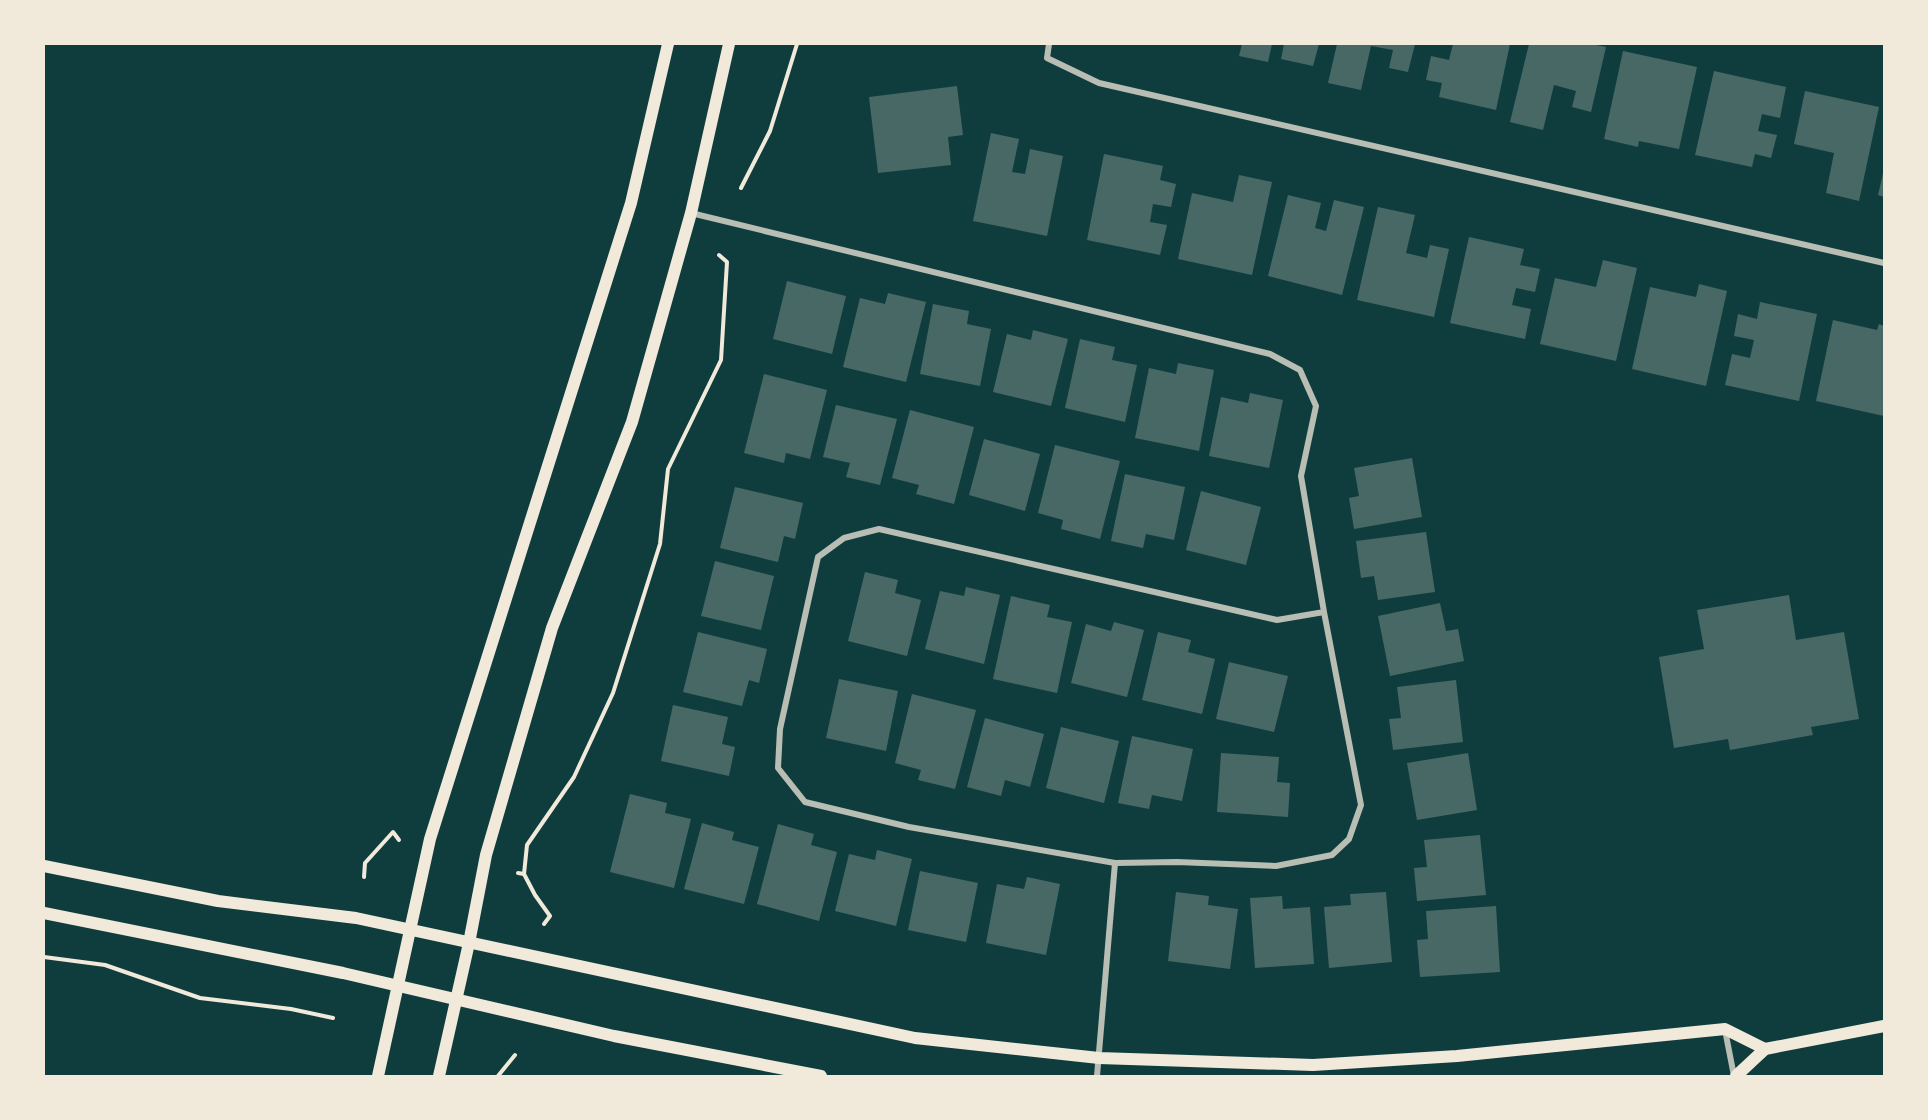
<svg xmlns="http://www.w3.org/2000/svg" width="1928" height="1120" viewBox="0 0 1928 1120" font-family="'Archivo Narrow',sans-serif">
<rect width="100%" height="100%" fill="#0f3d3e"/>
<!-- building -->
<g fill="#486865">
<path d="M 1242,44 L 1272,44 L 1268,62 L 1239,56 Z"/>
<path d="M 1284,44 L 1319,44 L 1313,66 L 1281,59 Z"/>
<path d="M 1337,44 L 1415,44 L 1408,72 L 1389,68 L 1393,50 L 1371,46 L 1361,90 L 1328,83 Z"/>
<path d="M 1453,44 L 1510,44 L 1496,110 L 1439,97 L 1442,83 L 1426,80 L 1431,56 L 1449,60 Z"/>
<path d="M 1529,44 L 1591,44 L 1606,47 L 1591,112 L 1572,107 L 1576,91 L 1554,85 L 1543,130 L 1510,122 Z"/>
<path d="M 1623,51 L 1697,67 L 1679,149 L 1639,141 L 1638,147 L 1604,139 Z"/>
<path d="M 1714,71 L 1786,87 L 1780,118 L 1762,114 L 1758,131 L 1777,135 L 1771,158 L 1755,154 L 1752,167 L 1695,155 Z"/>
<path d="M 957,86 L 963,135 L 948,137 L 951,165 L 878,173 L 869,97 Z"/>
<path d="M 1805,91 L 1879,107 L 1859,201 L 1826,193 L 1834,153 L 1794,144 Z"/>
<path d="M 991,133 L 1019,139 L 1012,172 L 1025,174 L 1030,149 L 1063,156 L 1047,236 L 973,221 Z"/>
<path d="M 1104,154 L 1163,166 L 1160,180 L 1176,184 L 1171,207 L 1153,204 L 1150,222 L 1167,225 L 1160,255 L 1087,240 Z"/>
<path d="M 1884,169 L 1884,197 L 1878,195 Z"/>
<path d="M 1239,175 L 1272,182 L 1252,275 L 1178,259 L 1192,193 L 1233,202 Z"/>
<path d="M 1288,195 L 1321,203 L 1315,228 L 1326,231 L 1334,200 L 1364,207 L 1342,295 L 1268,276 Z"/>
<path d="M 1378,207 L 1415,215 L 1406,253 L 1427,258 L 1430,245 L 1449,249 L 1434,317 L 1357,300 Z"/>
<path d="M 1469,237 L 1524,249 L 1520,265 L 1540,269 L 1535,292 L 1516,288 L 1512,305 L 1531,309 L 1525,339 L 1450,323 Z"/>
<path d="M 1603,260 L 1637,268 L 1616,361 L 1540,344 L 1555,278 L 1596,287 Z"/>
<path d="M 787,281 L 846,296 L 832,354 L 773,339 Z"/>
<path d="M 1699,284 L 1727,291 L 1706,386 L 1632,369 L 1650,287 L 1696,297 Z"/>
<path d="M 888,293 L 926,302 L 906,382 L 843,367 L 860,298 L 885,304 Z"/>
<path d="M 1760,302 L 1817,314 L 1799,401 L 1725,385 L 1732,354 L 1750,358 L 1754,340 L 1734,336 L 1738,314 L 1757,319 Z"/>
<path d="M 933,304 L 969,311 L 967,324 L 991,329 L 980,386 L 920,374 Z"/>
<path d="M 1833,320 L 1877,330 L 1879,324 L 1884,326 L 1884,416 L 1816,401 Z"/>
<path d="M 1033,330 L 1068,339 L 1051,406 L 993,392 L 1007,334 L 1031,340 Z"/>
<path d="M 1080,339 L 1115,347 L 1112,360 L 1137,365 L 1125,422 L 1065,408 Z"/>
<path d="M 1178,363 L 1214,370 L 1199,451 L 1135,438 L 1149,368 L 1176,374 Z"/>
<path d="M 764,374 L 827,390 L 810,459 L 786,453 L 784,463 L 744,453 Z"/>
<path d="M 1250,393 L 1283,400 L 1269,468 L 1209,456 L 1221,397 L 1248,403 Z"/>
<path d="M 836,405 L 897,419 L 880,485 L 846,477 L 850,463 L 823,457 Z"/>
<path d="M 910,410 L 974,427 L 954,504 L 916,494 L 919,485 L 892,478 Z"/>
<path d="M 984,439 L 1040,454 L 1025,511 L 969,495 Z"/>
<path d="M 1055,445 L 1120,461 L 1100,539 L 1061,529 L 1063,520 L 1038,513 Z"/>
<path d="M 1412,458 L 1422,517 L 1354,529 L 1349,498 L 1359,496 L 1354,468 Z"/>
<path d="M 1125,474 L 1185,487 L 1174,540 L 1146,534 L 1143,548 L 1111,541 Z"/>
<path d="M 735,487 L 803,503 L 795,539 L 784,536 L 778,562 L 720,548 Z"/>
<path d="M 1201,491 L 1261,507 L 1246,565 L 1186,550 Z"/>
<path d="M 1426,532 L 1435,592 L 1378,600 L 1374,576 L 1361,578 L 1356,541 Z"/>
<path d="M 715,561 L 774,576 L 761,630 L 701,616 Z"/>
<path d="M 865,572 L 898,580 L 895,593 L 921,600 L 907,656 L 848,641 Z"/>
<path d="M 966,587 L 1000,595 L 984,664 L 925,649 L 940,591 L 964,596 Z"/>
<path d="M 1789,595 L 1796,640 L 1844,632 L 1859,719 L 1811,727 L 1813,735 L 1730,750 L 1728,739 L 1674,748 L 1659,657 L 1704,649 L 1697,610 Z"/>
<path d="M 1011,596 L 1050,605 L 1047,617 L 1072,622 L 1057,693 L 993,679 Z"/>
<path d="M 1440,603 L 1446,631 L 1458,629 L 1464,661 L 1390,676 L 1378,616 Z"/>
<path d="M 1114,622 L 1144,630 L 1127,697 L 1071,683 L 1086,624 L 1111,631 Z"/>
<path d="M 698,632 L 767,649 L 759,683 L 749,680 L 742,706 L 683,692 Z"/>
<path d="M 1158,632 L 1191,640 L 1188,652 L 1215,659 L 1202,714 L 1142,700 Z"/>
<path d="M 1229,662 L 1288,676 L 1274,732 L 1216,719 Z"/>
<path d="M 839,679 L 898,691 L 886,751 L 826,738 Z"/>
<path d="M 1456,680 L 1463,742 L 1393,750 L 1389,719 L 1401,718 L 1397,687 Z"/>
<path d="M 912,694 L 976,710 L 955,789 L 918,780 L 921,770 L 895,763 Z"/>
<path d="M 673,705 L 728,717 L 722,744 L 735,747 L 729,776 L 661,761 Z"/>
<path d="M 985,718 L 1044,734 L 1030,787 L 1005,780 L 1001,796 L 967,787 Z"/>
<path d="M 1061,727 L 1119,741 L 1104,803 L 1046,788 Z"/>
<path d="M 1132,736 L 1193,749 L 1182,801 L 1152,795 L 1149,809 L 1118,803 Z"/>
<path d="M 1221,753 L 1279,757 L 1277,782 L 1290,783 L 1288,817 L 1217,812 Z"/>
<path d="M 1468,753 L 1477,810 L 1417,820 L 1407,763 Z"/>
<path d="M 630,794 L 667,803 L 665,813 L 691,819 L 674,888 L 610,872 Z"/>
<path d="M 702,823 L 734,832 L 732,840 L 759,847 L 744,904 L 684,889 Z"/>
<path d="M 778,824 L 814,834 L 811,845 L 837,852 L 819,921 L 757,904 Z"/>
<path d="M 1480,835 L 1486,895 L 1417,901 L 1414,868 L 1427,867 L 1424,840 Z"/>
<path d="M 877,850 L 912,859 L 896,926 L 835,911 L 849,854 L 875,860 Z"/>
<path d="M 920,871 L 978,883 L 966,942 L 908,930 Z"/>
<path d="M 1027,877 L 1060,884 L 1046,955 L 986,943 L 997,884 L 1024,889 Z"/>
<path d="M 1176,892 L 1209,896 L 1208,905 L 1238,909 L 1230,969 L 1168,961 Z"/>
<path d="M 1386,892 L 1392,962 L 1329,968 L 1324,907 L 1351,905 L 1350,894 Z"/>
<path d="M 1282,896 L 1283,909 L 1310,907 L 1314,964 L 1255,968 L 1250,898 Z"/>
<path d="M 1496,906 L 1500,972 L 1420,977 L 1417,940 L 1428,939 L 1426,911 Z"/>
</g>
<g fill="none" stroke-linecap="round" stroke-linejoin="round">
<!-- path -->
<g stroke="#f1e9da" stroke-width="4">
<path d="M 741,188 L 770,131 L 797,44"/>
<path d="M 518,873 L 524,874"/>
<path d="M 364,877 L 365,863 L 393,832 L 399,840"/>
<path d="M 544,924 L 550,916 L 535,895 L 524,874 L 527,845 L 574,777 L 613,693 L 660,544 L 668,469 L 721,360 L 727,262 L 719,255"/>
<path d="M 44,957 L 105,965 L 200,998 L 291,1009 L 333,1018"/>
<path d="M 498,1076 L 515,1055"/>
</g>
<!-- minor -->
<g stroke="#b8beb3" stroke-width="6">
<path d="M 1049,44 L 1047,58 L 1099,83 L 1884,263"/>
<path d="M 691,213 L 1270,354 L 1300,370 L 1316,406 L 1301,476 L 1324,612 L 1361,805 L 1349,839 L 1332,855 L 1276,866 L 1177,862 L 1115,863 L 909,827 L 805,802 L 778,768 L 780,729 L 818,557 L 844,538 L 879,529 L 1277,620 L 1324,612"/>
<path d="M 1725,1030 L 1734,1076"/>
<path d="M 1097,1076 L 1115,863"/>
</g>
<!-- secondary -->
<g stroke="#f1e9da" stroke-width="12">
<path d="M 44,866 L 218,901 L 356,918 L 915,1038 L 1099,1058 L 1313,1065 L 1457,1056 L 1725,1029 L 1765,1049"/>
<path d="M 44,913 L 343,973 L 614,1036 L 821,1076"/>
<path d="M 378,1076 L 430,839 L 631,203 L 668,44"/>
<path d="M 439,1076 L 469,943 L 486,855 L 552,628 L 632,422 L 691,213 L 729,44"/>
<path d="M 1736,1076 L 1765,1049 L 1884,1026"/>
</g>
</g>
<!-- border -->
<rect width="1928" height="1120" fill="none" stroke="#f1e9da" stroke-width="90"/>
</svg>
